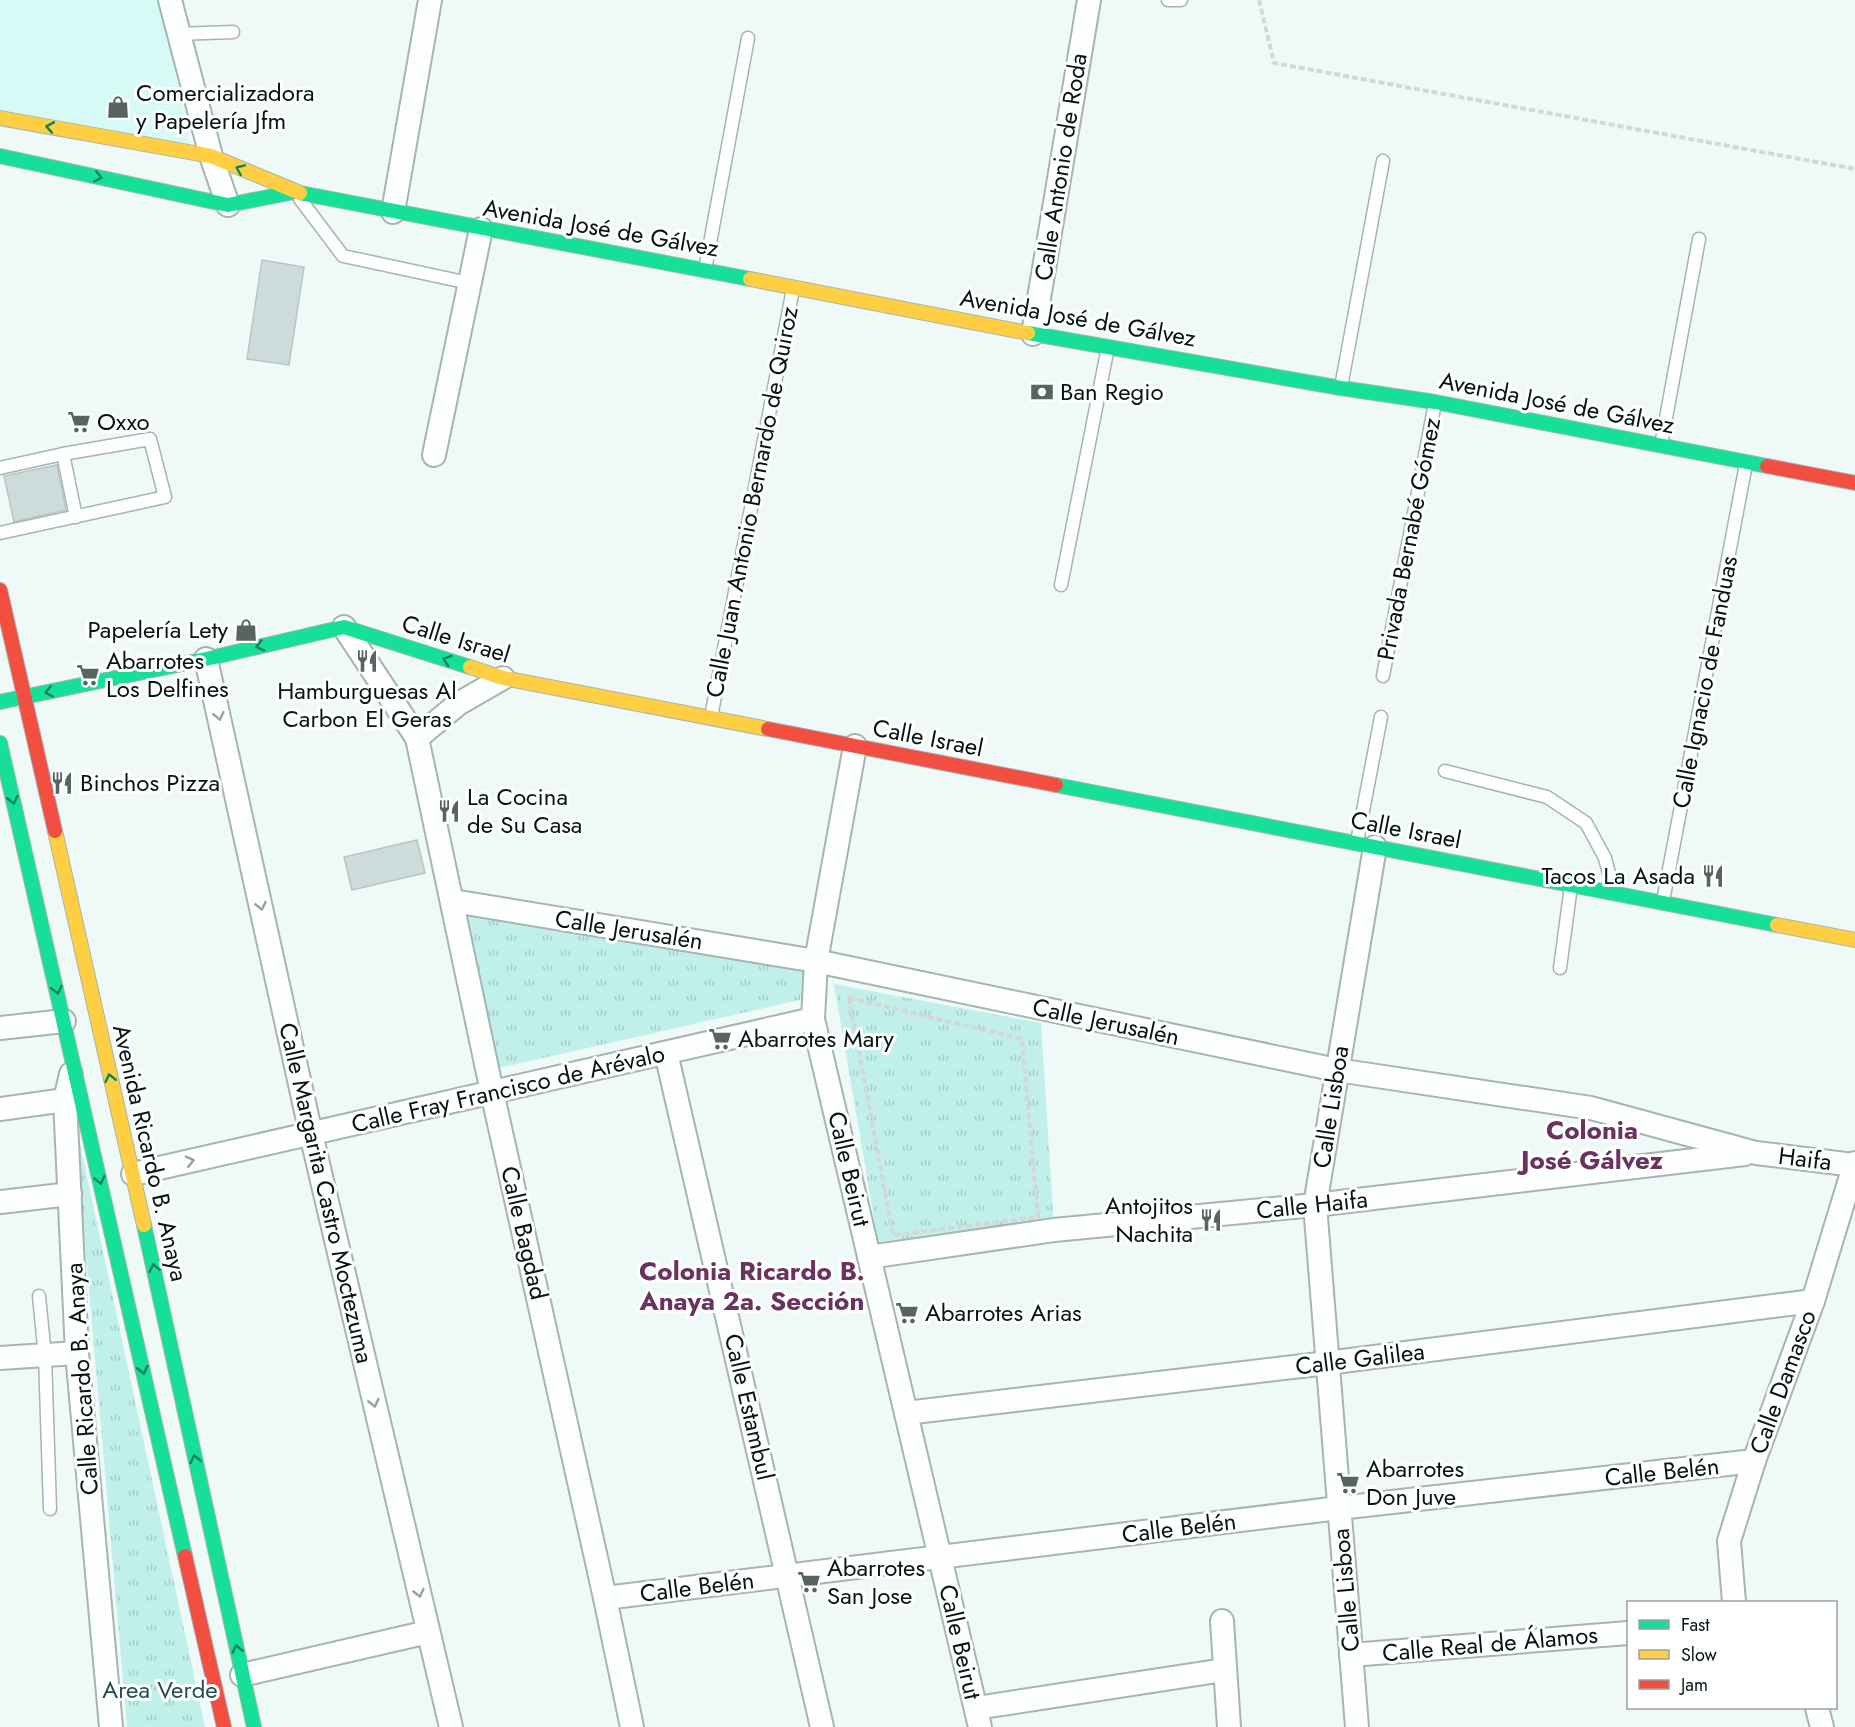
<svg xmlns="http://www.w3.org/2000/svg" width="1855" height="1727" viewBox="0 0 1855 1727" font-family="Jost,sans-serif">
<defs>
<pattern id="park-tufts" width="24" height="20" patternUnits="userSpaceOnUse" patternTransform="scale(1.5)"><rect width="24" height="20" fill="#c1f0ea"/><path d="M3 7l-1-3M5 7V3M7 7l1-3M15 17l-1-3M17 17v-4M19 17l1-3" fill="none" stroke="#a4cdc8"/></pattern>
</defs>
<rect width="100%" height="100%" fill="#effaf8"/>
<!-- built -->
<path fill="#d6fbf6" d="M 0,0 L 160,0 L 192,152 L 0,125 Z"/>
<!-- park -->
<g fill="url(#park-tufts)">
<path d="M 465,915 L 806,968 L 800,1000 L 499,1068 Z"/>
<path d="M 834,984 L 1041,1023 L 1054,1229 L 880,1253 Z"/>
<path d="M 74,1116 L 205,1727 L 127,1727 Z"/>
</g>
<!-- building -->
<g fill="#cddcda" stroke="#b7c5c3" stroke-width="1.5">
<path d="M 262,260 L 304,267 L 289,365 L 247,359 Z"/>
<path d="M 57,465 L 66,510 L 14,522 L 4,476 Z"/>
<path d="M 417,840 L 425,873 L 352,890 L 344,857 Z"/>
</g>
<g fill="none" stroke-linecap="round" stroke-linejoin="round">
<!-- lane casing -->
<g stroke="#a6b4b2" stroke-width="15">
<g id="lane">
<path d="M 1168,0 L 1181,0"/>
<path d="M 178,34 L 233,32"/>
<path d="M 300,199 L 343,256 L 469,283"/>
<path d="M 705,270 L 748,38"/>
<path d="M 1341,387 L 1383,161"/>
<path d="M 1661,445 L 1699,239"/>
<path d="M 63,454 L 76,517"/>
<path d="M 0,468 L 63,454 L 150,439 L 165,497 L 0,533"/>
<path d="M 1061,585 L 1108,347"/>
<path d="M 1383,676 L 1435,403"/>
<path d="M 711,717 L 793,289"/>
<path d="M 1445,771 L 1547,797 L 1586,823 L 1605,858 L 1613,889"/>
<path d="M 1357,842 L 1381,717"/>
<path d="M 1663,901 L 1746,464"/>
<path d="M 1560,968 L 1571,886"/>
<path d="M 39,1296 L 45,1356 L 50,1509"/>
</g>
</g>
<!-- street casing -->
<g stroke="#a6b4b2" stroke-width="26">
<g id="street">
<path d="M 170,0 L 211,156 L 228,205"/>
<path d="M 393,212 L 430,0"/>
<path d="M 1033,334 L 1089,0"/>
<path d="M 434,455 L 481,229"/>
<path d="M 344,627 L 417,738 L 492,1092 L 605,1598 L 632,1727"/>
<path d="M 206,659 L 311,1134 L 451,1727"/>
<path d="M 417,738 L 458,704 L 503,678"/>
<path d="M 855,746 L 816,961 L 813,1019 L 980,1727"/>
<path d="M 453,901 L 816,961 L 1337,1070 L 1591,1108 L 1756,1153 L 1855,1165"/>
<path d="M 0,1028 L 64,1021"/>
<path d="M 666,1053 L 822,1727"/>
<path d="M 71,1074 L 65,1100 L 77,1353 L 111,1727"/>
<path d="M 0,1109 L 65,1100"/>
<path d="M 133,1174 L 813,1019"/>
<path d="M 0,1202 L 70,1194"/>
<path d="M 869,1257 L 1054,1230 L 1315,1205 L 1745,1154"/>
<path d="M 0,1358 L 77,1353"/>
<path d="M 906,1413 L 1327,1363 L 1813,1301"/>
<path d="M 605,1598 L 1339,1508 L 1754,1461"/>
<path d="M 1734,1602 L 1729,1541 L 1754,1461 L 1813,1301 L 1855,1163"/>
<path d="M 1222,1621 L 1229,1727"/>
<path d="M 1351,1655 L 1628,1633"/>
<path d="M 242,1675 L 428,1632"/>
<path d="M 976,1708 L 1224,1670"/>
<path d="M 1817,1708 L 1822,1727"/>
<path d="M 1357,1727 L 1315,1205 L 1375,847"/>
</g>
</g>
<!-- fast casing -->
<g stroke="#a6b4b2" stroke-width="16">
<g id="fast">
<path d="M 0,156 L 228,205 L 294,192"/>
<path d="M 300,193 L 750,279"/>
<path d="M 1028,333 L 1341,388 L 1435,402 L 1767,466"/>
<path d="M 0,702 L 206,659 L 344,627 L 470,667"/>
<path d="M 0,743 L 185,1556"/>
<path d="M 1056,785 L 1777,925"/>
<path d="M 144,1225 L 254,1727"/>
</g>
</g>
<!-- slow casing -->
<g stroke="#a6b4b2" stroke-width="16">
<g id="slow">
<path d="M 0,118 L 211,156 L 300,193"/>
<path d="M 750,279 L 1028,333"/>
<path d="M 470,667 L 503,678 L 768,729"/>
<path d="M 55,831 L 144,1225"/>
<path d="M 1777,925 L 1855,940"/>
</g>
</g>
<!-- jam casing -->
<g stroke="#a6b4b2" stroke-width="16">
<g id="jam">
<path d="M 1767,466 L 1855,483"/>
<path d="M 0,590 L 55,831"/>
<path d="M 768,729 L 1056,785"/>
<path d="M 185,1556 L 224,1727"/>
</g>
</g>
<!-- path -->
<g stroke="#d3d7d6" stroke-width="4" stroke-dasharray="6 3" stroke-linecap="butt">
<path d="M 1259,0 L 1274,63 L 1855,169"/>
<path d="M 849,998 L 1022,1039 L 1038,1217 L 893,1235 Z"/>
</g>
<!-- lane -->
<use href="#lane" stroke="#fdfefe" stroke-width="12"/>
<!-- street -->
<use href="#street" stroke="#fdfefe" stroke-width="22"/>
<!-- fast -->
<use href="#fast" stroke="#16e098" stroke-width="14"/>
<!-- slow -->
<use href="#slow" stroke="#ffcf43" stroke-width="14"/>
<!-- jam -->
<use href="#jam" stroke="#f24e42" stroke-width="14"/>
</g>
<!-- one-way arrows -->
<defs><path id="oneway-chevron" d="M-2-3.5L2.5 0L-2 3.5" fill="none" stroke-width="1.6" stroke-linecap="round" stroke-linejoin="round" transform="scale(1.5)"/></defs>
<g stroke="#0d845c">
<use href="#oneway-chevron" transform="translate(50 127) rotate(-170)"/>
<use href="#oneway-chevron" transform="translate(240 169) rotate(-157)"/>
<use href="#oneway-chevron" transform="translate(98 177) rotate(12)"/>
<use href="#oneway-chevron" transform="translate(260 646) rotate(167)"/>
<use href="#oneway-chevron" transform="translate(447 660) rotate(-162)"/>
<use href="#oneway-chevron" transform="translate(49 692) rotate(168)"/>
<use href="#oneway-chevron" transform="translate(13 800) rotate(77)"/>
<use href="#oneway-chevron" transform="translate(57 990) rotate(77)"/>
<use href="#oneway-chevron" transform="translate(110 1078) rotate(-103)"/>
<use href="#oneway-chevron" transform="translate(100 1180) rotate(77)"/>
<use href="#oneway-chevron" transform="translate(154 1268) rotate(-102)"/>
<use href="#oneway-chevron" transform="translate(143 1370) rotate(77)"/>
<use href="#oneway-chevron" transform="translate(195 1459) rotate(-102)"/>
<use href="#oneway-chevron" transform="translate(237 1649) rotate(-102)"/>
</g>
<g stroke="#99a0a0">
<use href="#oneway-chevron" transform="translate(219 716) rotate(78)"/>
<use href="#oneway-chevron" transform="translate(261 906) rotate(78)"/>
<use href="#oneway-chevron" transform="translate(190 1161) rotate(-13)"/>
<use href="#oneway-chevron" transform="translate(374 1403) rotate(77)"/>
<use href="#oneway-chevron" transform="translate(419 1593) rotate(77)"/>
</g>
<!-- icons -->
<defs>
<g id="shop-bare" transform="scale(1.8)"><path d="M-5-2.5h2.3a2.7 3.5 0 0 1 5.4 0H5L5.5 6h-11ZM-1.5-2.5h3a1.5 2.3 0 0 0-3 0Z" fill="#566462" stroke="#fff" stroke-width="2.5" paint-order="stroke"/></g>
<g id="bank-bare" transform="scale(1.8)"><path d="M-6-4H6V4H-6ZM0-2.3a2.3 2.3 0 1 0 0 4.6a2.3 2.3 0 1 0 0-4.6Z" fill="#566462" stroke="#fff" stroke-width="2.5" paint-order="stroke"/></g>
<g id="supermarket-bare" transform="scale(1.8)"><path d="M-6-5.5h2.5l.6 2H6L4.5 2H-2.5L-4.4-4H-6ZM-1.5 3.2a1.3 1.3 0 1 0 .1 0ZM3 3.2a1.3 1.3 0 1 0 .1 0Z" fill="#566462" stroke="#fff" stroke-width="2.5" paint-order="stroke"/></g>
<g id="restaurant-bare" transform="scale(1.8)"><path d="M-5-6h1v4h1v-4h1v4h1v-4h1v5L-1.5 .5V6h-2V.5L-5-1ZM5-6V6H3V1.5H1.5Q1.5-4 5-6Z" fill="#566462" stroke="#fff" stroke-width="2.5" paint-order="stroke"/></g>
</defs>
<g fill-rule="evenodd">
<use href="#shop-bare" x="118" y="107"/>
<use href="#bank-bare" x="1042" y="392"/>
<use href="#supermarket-bare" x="79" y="422"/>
<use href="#shop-bare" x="246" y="630"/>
<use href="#restaurant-bare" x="367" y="661"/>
<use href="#supermarket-bare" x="88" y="675"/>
<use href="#restaurant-bare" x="62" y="783"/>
<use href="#restaurant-bare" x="449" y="811"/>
<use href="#restaurant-bare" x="1713" y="876"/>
<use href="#supermarket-bare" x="720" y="1039"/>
<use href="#restaurant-bare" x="1211" y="1220"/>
<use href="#supermarket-bare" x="907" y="1313"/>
<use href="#supermarket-bare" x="1348" y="1483"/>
<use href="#supermarket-bare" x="809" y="1582"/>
</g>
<g text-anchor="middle" stroke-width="6" stroke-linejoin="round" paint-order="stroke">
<!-- poi labels -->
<g font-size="24" fill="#031412" stroke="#fff" text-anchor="start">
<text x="136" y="101">Comercializadora<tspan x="136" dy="28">y Papelería Jfm</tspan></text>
<text x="1060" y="400">Ban Regio</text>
<text x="97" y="430">Oxxo</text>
<text x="228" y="638" text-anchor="end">Papelería Lety</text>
<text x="106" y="669">Abarrotes<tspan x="106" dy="28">Los Delfines</tspan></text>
<text x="367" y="699" text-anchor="middle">Hamburguesas Al<tspan x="367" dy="28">Carbon El Geras</tspan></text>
<text x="80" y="791">Binchos Pizza</text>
<text x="467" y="805">La Cocina<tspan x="467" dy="28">de Su Casa</tspan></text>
<text x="1695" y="884" text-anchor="end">Tacos La Asada</text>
<text x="738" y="1047">Abarrotes Mary</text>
<text x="1193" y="1214" text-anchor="end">Antojitos<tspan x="1193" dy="28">Nachita</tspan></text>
<text x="925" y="1321">Abarrotes Arias</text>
<text x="1366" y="1477">Abarrotes<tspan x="1366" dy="28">Don Juve</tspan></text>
<text x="827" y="1576">Abarrotes<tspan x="827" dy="28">San Jose</tspan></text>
</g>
<!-- street labels -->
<g font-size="24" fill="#031412" stroke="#fff">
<text transform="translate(1061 167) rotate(-81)" y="8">Calle Antonio de Roda</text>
<text transform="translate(601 228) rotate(10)" y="8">Avenida José de Gálvez</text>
<text transform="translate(1078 318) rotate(10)" y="8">Avenida José de Gálvez</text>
<text transform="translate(1557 403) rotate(11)" y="8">Avenida José de Gálvez</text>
<text transform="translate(752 502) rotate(-79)" y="8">Calle Juan Antonio Bernardo de Quiroz</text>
<text transform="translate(1409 539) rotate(-79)" y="8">Privada Bernabé Gómez</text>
<text transform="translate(456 639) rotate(17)" y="8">Calle Israel</text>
<text transform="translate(1705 682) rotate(-79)" y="8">Calle Ignacio de Fanduas</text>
<text transform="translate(928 738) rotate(11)" y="8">Calle Israel</text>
<text transform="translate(1406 830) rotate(11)" y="8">Calle Israel</text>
<text transform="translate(629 930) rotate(9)" y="8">Calle Jerusalén</text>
<text transform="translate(1106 1022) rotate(12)" y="8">Calle Jerusalén</text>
<text transform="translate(508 1089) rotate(-13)" y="8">Calle Fray Francisco de Arévalo</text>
<text transform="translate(1331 1107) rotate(-81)" y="8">Calle Lisboa</text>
<text transform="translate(150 1153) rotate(77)" y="8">Avenida Ricardo B. Anaya</text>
<text transform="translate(1805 1159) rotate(7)" y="8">Haifa</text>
<text transform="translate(849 1169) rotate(77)" y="8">Calle Beirut</text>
<text transform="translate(326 1193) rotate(77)" y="8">Calle Margarita Castro Moctezuma</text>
<text transform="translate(1312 1205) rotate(-6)" y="8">Calle Haifa</text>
<text transform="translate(524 1233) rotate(77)" y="8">Calle Bagdad</text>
<text transform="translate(1360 1359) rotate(-7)" y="8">Calle Galilea</text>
<text transform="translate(82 1379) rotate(-94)" y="8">Calle Ricardo B. Anaya</text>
<text transform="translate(1783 1382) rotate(-70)" y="8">Calle Damasco</text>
<text transform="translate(749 1407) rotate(77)" y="8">Calle Estambul</text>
<text transform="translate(1662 1472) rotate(-6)" y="8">Calle Belén</text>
<text transform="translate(1179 1528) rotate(-7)" y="8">Calle Belén</text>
<text transform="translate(697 1587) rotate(-7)" y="8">Calle Belén</text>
<text transform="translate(1346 1590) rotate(-95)" y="8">Calle Lisboa</text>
<text transform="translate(960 1642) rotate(77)" y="8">Calle Beirut</text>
<text transform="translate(1490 1644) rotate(-5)" y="8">Calle Real de Álamos</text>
</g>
<!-- park labels -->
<g font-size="24" fill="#234f4b" stroke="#fff">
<text x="160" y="1698">Area Verde</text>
</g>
<!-- neighbourhood labels -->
<g font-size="26" font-weight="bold" fill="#6b325e" stroke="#fff">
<text x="1592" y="1139">Colonia<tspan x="1592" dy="30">José Gálvez</tspan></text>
<text x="752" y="1280">Colonia Ricardo B.<tspan x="752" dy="30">Anaya 2a. Sección</tspan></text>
</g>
</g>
<!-- legend -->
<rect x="1627" y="1601" width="210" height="108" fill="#ffffff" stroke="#9aa1a0" stroke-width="1.5"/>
<rect x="1639" y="1620" width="30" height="9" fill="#16e098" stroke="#9aa1a0" stroke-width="1.5"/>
<text x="1681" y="1631" font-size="18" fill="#031412">Fast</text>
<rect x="1639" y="1650" width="30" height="9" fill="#ffcf43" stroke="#9aa1a0" stroke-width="1.5"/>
<text x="1681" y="1661" font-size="18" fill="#031412">Slow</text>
<rect x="1639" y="1680" width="30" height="9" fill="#f24e42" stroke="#9aa1a0" stroke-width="1.5"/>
<text x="1681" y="1691" font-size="18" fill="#031412">Jam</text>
</svg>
